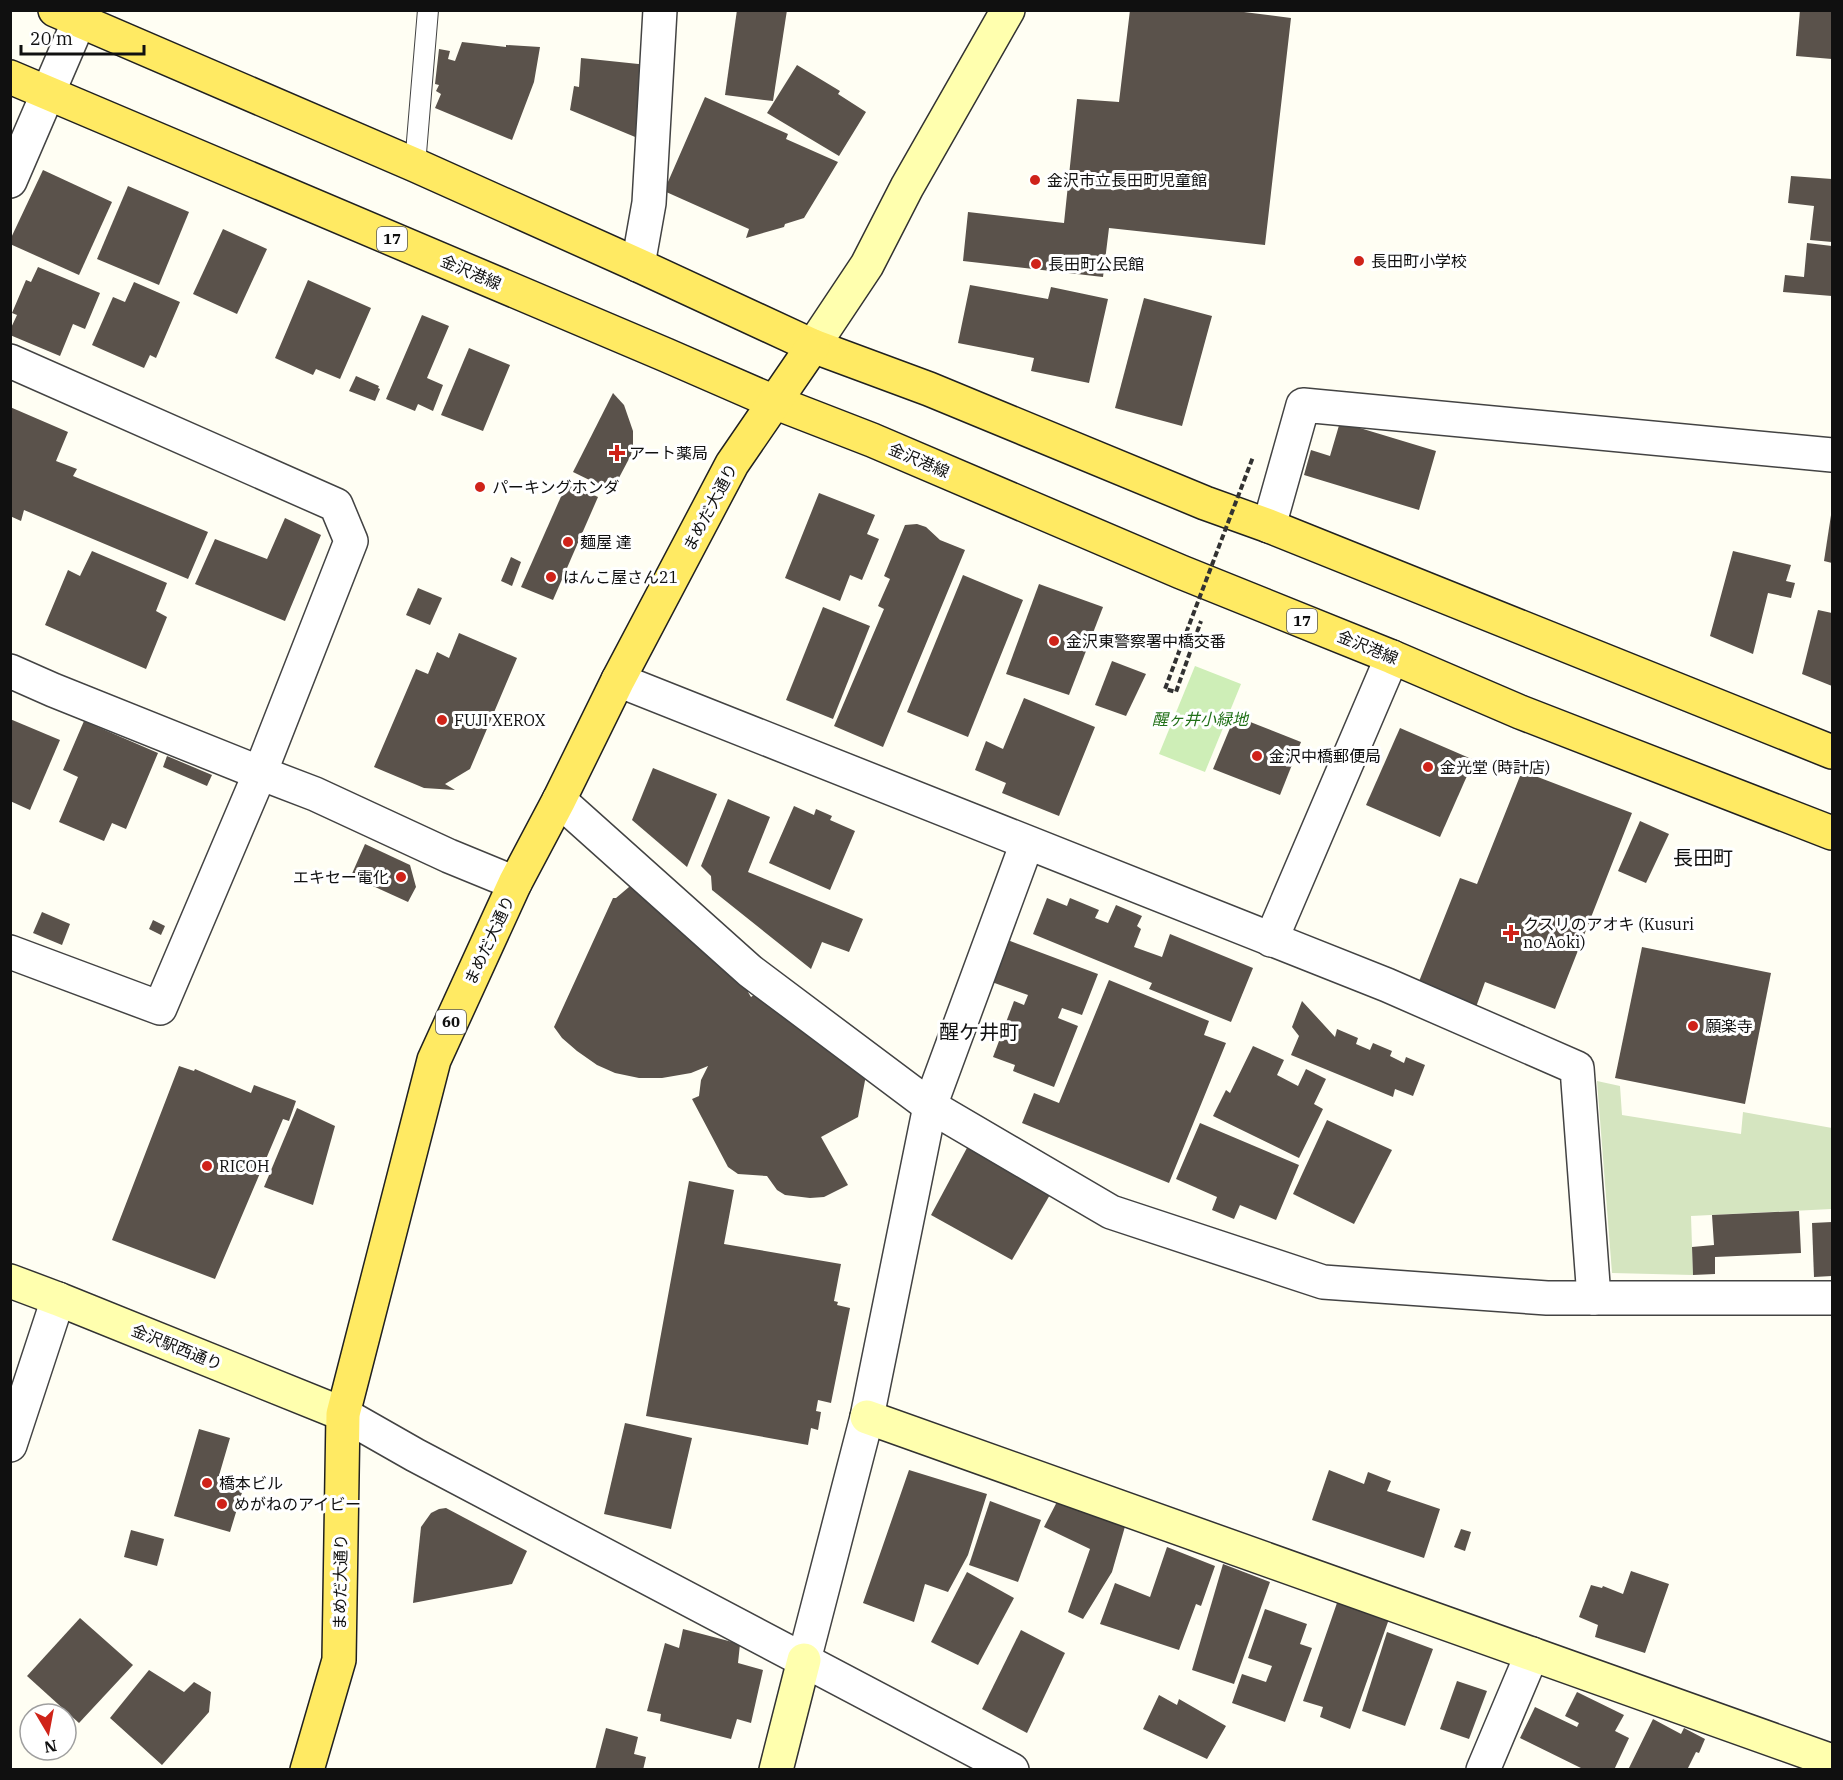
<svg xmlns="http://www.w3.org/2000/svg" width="1843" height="1780" viewBox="0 0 1843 1780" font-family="'IBM Plex Serif','Noto Sans JP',serif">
<rect width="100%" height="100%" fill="#fffef3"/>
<!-- green -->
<path fill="#ceeeb7" d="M 1195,666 L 1241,684 L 1205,772 L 1159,754 Z"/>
<!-- cemetery -->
<path fill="#d5e5c0" d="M 1597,1081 L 1620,1086 L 1622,1115 L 1741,1134 L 1743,1112 L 1832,1128 L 1831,1209 L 1691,1216 L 1693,1275 L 1612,1273 Z"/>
<!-- building -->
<g fill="#5a524b">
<path d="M 737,10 L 787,10 L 773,101 L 725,95 Z"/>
<path d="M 1130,10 L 1228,10 L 1291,18 L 1265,245 L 1109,228 L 1103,277 L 963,261 L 968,212 L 1064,223 L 1077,99 L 1119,102 Z"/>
<path d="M 1800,10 L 1832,10 L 1832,59 L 1796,56 Z"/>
<path d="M 462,42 L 506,47 L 506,45 L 540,47 L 534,82 L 512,140 L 435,108 L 441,94 L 436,91 L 439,85 L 435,84 L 439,49 L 450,51 L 448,59 L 455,61 Z"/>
<path d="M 581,58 L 648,65 L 640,139 L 570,110 L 574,86 L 579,87 Z"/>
<path d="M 797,65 L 840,91 L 838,94 L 866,112 L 839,156 L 767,113 Z"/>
<path d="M 705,97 L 788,134 L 786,139 L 838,162 L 804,218 L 785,224 L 784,227 L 746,238 L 749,229 L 664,191 Z"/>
<path d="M 43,170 L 112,202 L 79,275 L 10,244 L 10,240 Z"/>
<path d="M 1791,176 L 1832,179 L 1832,242 L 1810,240 L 1814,206 L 1788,203 Z"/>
<path d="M 128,186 L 189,212 L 159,285 L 97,259 Z"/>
<path d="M 223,229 L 267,249 L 237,314 L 193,294 Z"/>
<path d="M 1807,243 L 1832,246 L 1832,296 L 1783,292 L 1785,275 L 1804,277 Z"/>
<path d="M 38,267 L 100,293 L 85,329 L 73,324 L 60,356 L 10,335 L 10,330 L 17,315 L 12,313 L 26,280 L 31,282 Z"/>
<path d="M 308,280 L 371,308 L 340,379 L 316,369 L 313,375 L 275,358 Z"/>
<path d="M 134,282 L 180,302 L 156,358 L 150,355 L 144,368 L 92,345 L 113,297 L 125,302 Z"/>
<path d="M 970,285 L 1048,299 L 1051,287 L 1108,299 L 1089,383 L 1031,371 L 1034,358 L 958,343 Z"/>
<path d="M 1144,298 L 1212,316 L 1182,426 L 1115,408 Z"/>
<path d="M 422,315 L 449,326 L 427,378 L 443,385 L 433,411 L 418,404 L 415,411 L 386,399 Z"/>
<path d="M 469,348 L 510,365 L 483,431 L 441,415 Z"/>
<path d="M 356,376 L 379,386 L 378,388 L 380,389 L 375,401 L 349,391 Z"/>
<path d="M 613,393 L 624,405 L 633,431 L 633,445 L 631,455 L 612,491 L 573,472 Z"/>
<path d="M 10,407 L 68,432 L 56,461 L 77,469 L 73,476 L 208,532 L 188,579 L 24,510 L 21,521 L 10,516 Z"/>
<path d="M 1340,422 L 1436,451 L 1419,510 L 1304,475 L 1311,450 L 1330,456 Z"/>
<path d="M 567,483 L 598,497 L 553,600 L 521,587 Z"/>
<path d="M 819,493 L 875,515 L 867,534 L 879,539 L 862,580 L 850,575 L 840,601 L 785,578 Z"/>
<path d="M 1831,515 L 1832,515 L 1832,563 L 1824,561 Z"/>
<path d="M 285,518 L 321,535 L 285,621 L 195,584 L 215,539 L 267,559 Z"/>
<path d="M 917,524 L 926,527 L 940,540 L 965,550 L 883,747 L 834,726 L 884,609 L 878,606 L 890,579 L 884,576 L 905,525 Z"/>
<path d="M 92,551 L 167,583 L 156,611 L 167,617 L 146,669 L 45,625 L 68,570 L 80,576 Z"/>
<path d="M 1733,551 L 1791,565 L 1786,581 L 1795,583 L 1791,598 L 1768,593 L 1753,654 L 1710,636 Z"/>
<path d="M 511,557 L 521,562 L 512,586 L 501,581 Z"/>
<path d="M 963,575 L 1023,600 L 968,737 L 907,712 Z"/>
<path d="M 1039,584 L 1103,607 L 1069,695 L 1006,674 Z"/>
<path d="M 418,588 L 442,598 L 430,625 L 406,615 Z"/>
<path d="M 823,607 L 870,626 L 833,719 L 786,700 Z"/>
<path d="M 1818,610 L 1832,613 L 1832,686 L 1802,674 Z"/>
<path d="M 459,633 L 517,658 L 470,769 L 445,784 L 455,790 L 424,788 L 374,767 L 416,669 L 428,674 L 437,652 L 449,658 Z"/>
<path d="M 1112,661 L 1146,674 L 1126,716 L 1095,705 Z"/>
<path d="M 1024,698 L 1095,727 L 1059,816 L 1002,793 L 1006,783 L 975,770 L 986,741 L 1003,749 Z"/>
<path d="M 1235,716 L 1301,742 L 1280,795 L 1213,769 Z"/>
<path d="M 10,719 L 60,740 L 30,810 L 10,801 Z"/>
<path d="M 84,721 L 158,753 L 126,829 L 112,823 L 104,841 L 59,822 L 78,777 L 63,770 Z"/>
<path d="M 1400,728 L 1474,760 L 1440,837 L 1366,805 Z"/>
<path d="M 167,756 L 212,775 L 207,786 L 163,767 Z"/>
<path d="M 653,768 L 717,794 L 687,867 L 632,820 Z"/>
<path d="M 1522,771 L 1632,813 L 1555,1009 L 1485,982 L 1476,1007 L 1418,984 L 1460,878 L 1477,884 Z"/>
<path d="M 728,799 L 770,817 L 748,872 L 863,919 L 849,952 L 822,942 L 811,969 L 712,890 L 711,876 L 701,866 Z"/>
<path d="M 794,806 L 814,815 L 816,809 L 832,816 L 830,820 L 855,831 L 830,890 L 769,863 Z"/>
<path d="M 1640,821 L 1669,834 L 1646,883 L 1618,871 Z"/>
<path d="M 365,844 L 410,865 L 416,887 L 408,902 L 351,876 Z"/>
<path d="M 636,885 L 750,985 L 748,992 L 751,997 L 765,987 L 868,1065 L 858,1117 L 821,1137 L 848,1185 L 824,1197 L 810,1198 L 785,1195 L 777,1190 L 767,1176 L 738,1174 L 728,1167 L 692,1099 L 699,1096 L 701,1080 L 708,1066 L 691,1073 L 662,1078 L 639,1078 L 615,1073 L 597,1065 L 577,1051 L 562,1038 L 554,1027 L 613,898 L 616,898 L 629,887 Z"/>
<path d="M 1047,898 L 1067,906 L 1070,898 L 1099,910 L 1095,918 L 1108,923 L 1116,905 L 1142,916 L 1137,926 L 1141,929 L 1134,947 L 1162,957 L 1170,934 L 1253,968 L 1231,1022 L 1149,989 L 1152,983 L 1033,934 Z"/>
<path d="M 42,912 L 70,924 L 62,945 L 33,933 Z"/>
<path d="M 153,920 L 165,926 L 161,935 L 149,929 Z"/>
<path d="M 1005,939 L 1098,974 L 1082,1015 L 1062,1008 L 1058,1018 L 1078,1026 L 1054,1087 L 1013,1071 L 1015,1065 L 993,1057 L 1014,1001 L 1024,1005 L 1028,995 L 989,981 Z"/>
<path d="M 1642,947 L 1771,973 L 1745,1104 L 1615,1078 Z"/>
<path d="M 1109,980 L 1209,1021 L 1204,1035 L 1226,1043 L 1169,1183 L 1022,1123 L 1034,1093 L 1059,1103 Z"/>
<path d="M 1302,1001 L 1335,1037 L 1337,1029 L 1358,1038 L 1356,1044 L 1370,1050 L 1373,1043 L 1392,1051 L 1390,1056 L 1404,1063 L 1406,1057 L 1425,1065 L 1413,1096 L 1395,1089 L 1393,1097 L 1291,1055 L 1299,1036 L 1292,1027 Z"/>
<path d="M 1253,1046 L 1284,1060 L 1277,1075 L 1298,1086 L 1306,1069 L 1326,1079 L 1314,1104 L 1323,1109 L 1299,1158 L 1213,1116 L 1226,1090 L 1230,1093 Z"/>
<path d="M 179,1066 L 194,1071 L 195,1069 L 251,1093 L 254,1085 L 296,1101 L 289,1121 L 283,1119 L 215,1279 L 112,1240 Z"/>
<path d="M 297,1108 L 335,1126 L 313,1205 L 264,1187 Z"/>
<path d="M 1327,1120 L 1392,1150 L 1354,1224 L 1293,1194 Z"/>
<path d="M 1200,1123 L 1299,1165 L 1276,1220 L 1240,1205 L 1234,1219 L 1212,1210 L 1217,1197 L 1176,1179 Z"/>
<path d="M 968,1146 L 1051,1193 L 1012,1260 L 931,1215 Z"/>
<path d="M 689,1181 L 734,1190 L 724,1244 L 841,1264 L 834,1301 L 838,1302 L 837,1305 L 850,1308 L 831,1403 L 818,1400 L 816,1411 L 821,1412 L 818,1430 L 811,1428 L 808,1445 L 646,1416 Z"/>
<path d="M 1799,1211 L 1801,1253 L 1715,1257 L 1715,1274 L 1693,1275 L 1692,1247 L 1714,1245 L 1712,1215 Z"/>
<path d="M 1832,1222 L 1832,1276 L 1814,1277 L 1812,1223 Z"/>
<path d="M 625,1423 L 692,1438 L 671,1529 L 604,1514 Z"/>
<path d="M 199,1429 L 230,1438 L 218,1479 L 244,1486 L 230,1532 L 174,1516 Z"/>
<path d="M 909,1470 L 987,1494 L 968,1555 L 948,1592 L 925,1584 L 914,1622 L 863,1603 Z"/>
<path d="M 1329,1470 L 1364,1484 L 1368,1472 L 1391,1481 L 1387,1491 L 1440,1509 L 1424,1558 L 1312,1520 Z"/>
<path d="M 1061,1494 L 1128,1516 L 1112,1572 L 1083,1619 L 1068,1612 L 1090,1549 L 1044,1527 Z"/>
<path d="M 990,1501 L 1041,1520 L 1018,1582 L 969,1565 Z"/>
<path d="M 446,1508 L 527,1551 L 512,1584 L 413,1603 L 421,1527 L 431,1513 L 439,1509 Z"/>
<path d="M 1461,1529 L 1471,1532 L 1465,1551 L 1454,1547 Z"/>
<path d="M 131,1530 L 164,1539 L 157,1566 L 124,1557 Z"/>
<path d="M 1167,1547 L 1215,1566 L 1201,1606 L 1196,1604 L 1179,1650 L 1100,1624 L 1115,1583 L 1150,1597 Z"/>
<path d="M 1223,1564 L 1270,1582 L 1234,1684 L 1192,1670 Z"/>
<path d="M 1631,1571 L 1669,1584 L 1645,1653 L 1595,1637 L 1598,1625 L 1579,1617 L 1591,1585 L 1602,1588 L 1603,1586 L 1623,1594 Z"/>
<path d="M 967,1572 L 1014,1598 L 978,1665 L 931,1642 Z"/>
<path d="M 1338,1600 L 1389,1619 L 1350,1729 L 1320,1717 L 1323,1707 L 1303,1701 Z"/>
<path d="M 1265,1609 L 1307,1624 L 1300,1644 L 1312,1648 L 1285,1722 L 1232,1703 L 1242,1674 L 1266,1682 L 1272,1666 L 1248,1658 Z"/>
<path d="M 80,1618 L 133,1665 L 79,1723 L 27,1676 Z"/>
<path d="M 683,1629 L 740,1644 L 738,1663 L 763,1670 L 751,1723 L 737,1719 L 731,1739 L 660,1721 L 661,1714 L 647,1711 L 665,1643 L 679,1648 Z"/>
<path d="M 1021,1630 L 1065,1653 L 1027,1733 L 982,1709 Z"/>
<path d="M 1387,1632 L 1433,1649 L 1405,1726 L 1362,1711 Z"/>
<path d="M 149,1670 L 184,1692 L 194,1682 L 211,1692 L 209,1712 L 162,1765 L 110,1718 Z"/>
<path d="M 1457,1681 L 1487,1691 L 1469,1739 L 1440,1729 Z"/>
<path d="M 1577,1692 L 1624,1715 L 1615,1731 L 1629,1738 L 1614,1770 L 1585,1770 L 1520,1738 L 1535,1707 L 1577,1727 L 1579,1723 L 1565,1716 Z"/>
<path d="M 1159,1695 L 1177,1705 L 1179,1699 L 1226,1726 L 1207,1759 L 1143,1729 Z"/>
<path d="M 1653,1719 L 1681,1734 L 1684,1728 L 1705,1739 L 1699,1753 L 1696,1752 L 1687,1770 L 1628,1770 Z"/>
<path d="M 606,1728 L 638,1737 L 634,1754 L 646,1757 L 643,1770 L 595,1770 Z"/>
</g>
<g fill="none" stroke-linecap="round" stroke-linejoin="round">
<!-- lane casing -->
<g stroke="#434343" stroke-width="22">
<path id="lane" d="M 415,165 L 428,10"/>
</g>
<!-- street casing -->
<g stroke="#434343" stroke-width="36">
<g id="street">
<path d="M 10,181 L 79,21"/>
<path d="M 638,265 L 649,203 L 660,10"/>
<path d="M 10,361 L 336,505 L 351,541 L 260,773 L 160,1008 L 10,952"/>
<path d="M 1269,526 L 1303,405 L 1832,455"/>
<path d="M 10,671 L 53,690 L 260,773 L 315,794 L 449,856 L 515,883"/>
<path d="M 618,680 L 1387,985 L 1577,1068 L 1594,1298"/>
<path d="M 559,800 L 750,971 L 930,1106 L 1111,1212 L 1323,1282 L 1547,1298 L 1832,1298"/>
<path d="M 1271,940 L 1392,657"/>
<path d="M 343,1414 L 415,1455 L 1012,1770"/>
<path d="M 10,1445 L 58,1299"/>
<path d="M 804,1660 L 867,1417 L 930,1106 L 1027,843"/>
<path d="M 1483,1770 L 1532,1654"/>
</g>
</g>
<!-- secondary casing -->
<g stroke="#323232" stroke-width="36">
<g id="secondary">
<path d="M 813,346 L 867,265 L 907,187 L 1008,10"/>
<path d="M 10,1281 L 58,1299 L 343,1414"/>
<path d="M 867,1417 L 1832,1761"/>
<path d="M 776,1770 L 804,1660"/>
</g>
</g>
<!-- primary casing -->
<g stroke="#212121" stroke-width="36">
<g id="primary">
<path d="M 55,10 L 415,165 L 638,265 L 813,346 L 929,389 L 1205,503 L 1269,526 L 1832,752"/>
<path d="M 10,77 L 666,355 L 774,402 L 872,440 L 1181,572 L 1392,657 L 1520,712 L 1832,833"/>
<path d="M 307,1770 L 339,1660 L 343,1414 L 434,1060 L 515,883 L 559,800 L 618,680 L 732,464 L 813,346"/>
</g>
</g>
<!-- path -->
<path stroke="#323232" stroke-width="4" stroke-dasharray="6 3" stroke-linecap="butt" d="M 1183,641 L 1165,689 L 1176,692 L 1201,621"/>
<!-- lane -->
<use href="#lane" stroke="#fff" stroke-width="20"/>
<!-- street -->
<use href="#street" stroke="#fff" stroke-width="33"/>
<!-- secondary -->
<use href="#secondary" stroke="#ffffae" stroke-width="33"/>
<!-- primary -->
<use href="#primary" stroke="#ffea63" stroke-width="33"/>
<!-- path-bridge -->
<path stroke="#323232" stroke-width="4" stroke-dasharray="6 3" stroke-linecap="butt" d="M 1183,641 L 1253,457"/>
</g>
<!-- markers -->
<g fill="#cf2319" stroke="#fff" stroke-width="2">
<circle cx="1035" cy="180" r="6"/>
<circle cx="1359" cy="261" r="6"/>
<circle cx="1036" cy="264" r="6"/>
<path d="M614 444h6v6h6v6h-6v6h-6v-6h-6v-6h6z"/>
<circle cx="480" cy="487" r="6"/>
<circle cx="568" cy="542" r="6"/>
<circle cx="551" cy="577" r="6"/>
<circle cx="1054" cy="641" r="6"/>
<circle cx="442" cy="720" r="6"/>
<circle cx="1257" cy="756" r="6"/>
<circle cx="1428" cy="767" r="6"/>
<circle cx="401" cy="877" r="6"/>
<path d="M1508 924h6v6h6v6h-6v6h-6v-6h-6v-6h6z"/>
<circle cx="1693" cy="1026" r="6"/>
<circle cx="207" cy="1166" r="6"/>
<circle cx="207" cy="1483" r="6"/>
<circle cx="222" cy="1504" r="6"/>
</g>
<g text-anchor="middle" stroke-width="6" stroke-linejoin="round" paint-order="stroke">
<!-- shield labels -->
<g fill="#fff" stroke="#585858" stroke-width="1.5">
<rect x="377" y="227" width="30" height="24" rx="4.5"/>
<rect x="1287" y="609" width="30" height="24" rx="4.5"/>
<rect x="436" y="1010" width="30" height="24" rx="4.5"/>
</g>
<g font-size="15" font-weight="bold" fill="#101010">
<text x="392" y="244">17</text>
<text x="1302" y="626">17</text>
<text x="451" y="1027">60</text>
</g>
<!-- poi labels -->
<g font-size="16" fill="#101010" stroke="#fff" text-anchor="start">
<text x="1047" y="186">金沢市立長田町児童館</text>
<text x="1371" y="267">長田町小学校</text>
<text x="1048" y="270">長田町公民館</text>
<text x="629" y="459">アート薬局</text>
<text x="492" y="493">パーキングホンダ</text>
<text x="580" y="548">麺屋 達</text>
<text x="563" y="583">はんこ屋さん21</text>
<text x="1066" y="647">金沢東警察署中橋交番</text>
<text x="454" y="726">FUJI XEROX</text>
<text x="1269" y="762">金沢中橋郵便局</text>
<text x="1440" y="773">金光堂 (時計店)</text>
<text x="389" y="883" text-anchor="end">エキセー電化</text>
<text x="1523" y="930">クスリのアオキ (Kusuri<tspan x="1523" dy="18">no Aoki)</tspan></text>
<text x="1705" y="1032">願楽寺</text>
<text x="219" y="1172">RICOH</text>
<text x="219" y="1489">橋本ビル</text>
<text x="234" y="1510">めがねのアイビー</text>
</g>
<!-- street labels -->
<g font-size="16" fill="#101010" stroke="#fff">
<text transform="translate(471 272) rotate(23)" y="6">金沢港線</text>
<text transform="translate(919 460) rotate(23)" y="6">金沢港線</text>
<text transform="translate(710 507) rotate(-62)" y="6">まめだ大通り</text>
<text transform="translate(1368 647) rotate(22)" y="6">金沢港線</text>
<text transform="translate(489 940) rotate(-65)" y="6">まめだ大通り</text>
<text transform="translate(177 1347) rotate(22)" y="6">金沢駅西通り</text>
<text transform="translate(340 1582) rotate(-89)" y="6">まめだ大通り</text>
</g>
<!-- park labels -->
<g font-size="16" font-style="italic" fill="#217018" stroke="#fff">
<text x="1200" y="725">醒ヶ井小緑地</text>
</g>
<!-- quarter labels -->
<g font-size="20" fill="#101010" stroke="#fff">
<text x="1703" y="865">長田町</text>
<text x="979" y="1039">醒ケ井町</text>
</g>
</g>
<!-- border -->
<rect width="1843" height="1780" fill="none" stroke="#101010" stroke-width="24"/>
<!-- north arrow -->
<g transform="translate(48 1732) rotate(170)"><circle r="28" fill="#ffffff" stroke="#9f9f9f" stroke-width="1.5"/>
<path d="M0-4.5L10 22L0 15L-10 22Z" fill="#cf2319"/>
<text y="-9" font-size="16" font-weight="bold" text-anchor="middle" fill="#101010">N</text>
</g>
<!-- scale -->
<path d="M21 45v9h123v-9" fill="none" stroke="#101010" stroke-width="3"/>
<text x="30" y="45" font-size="18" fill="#101010" stroke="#ffffff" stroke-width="4.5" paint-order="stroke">20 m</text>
</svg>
